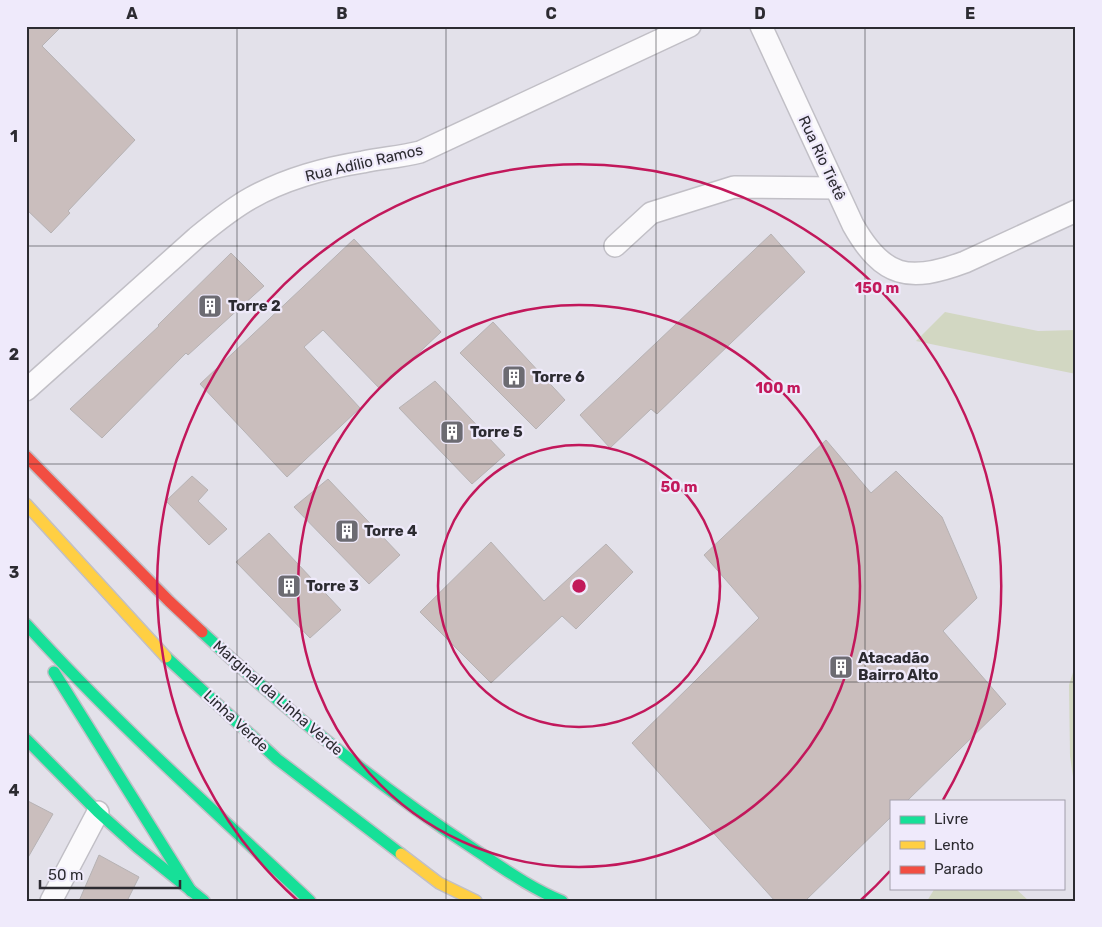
<svg xmlns="http://www.w3.org/2000/svg" width="1102" height="927" viewBox="0 0 1102 927" font-family="Rubik,sans-serif">
<rect width="100%" height="100%" fill="#e3e1ea"/>
<!-- green -->
<g fill="#d2d7c2">
<path d="M 945,312 L 1038,331 L 1076,330 L 1076,374 L 916,341 Z"/>
<path d="M 1076,663 L 1076,797 L 1070,756 L 1069,685 Z"/>
<path d="M 935,888 L 1015,888 L 1029,901 L 927,901 Z"/>
</g>
<!-- building -->
<g fill="#cabebd" stroke="#b6b2b4">
<path d="M 26,26 L 62,26 L 42,46 L 135,140 L 68,211 L 70,213 L 51,233 L 26,209 Z"/>
<path d="M 771,234 L 805,272 L 657,414 L 651,409 L 610,448 L 580,415 Z"/>
<path d="M 354,239 L 441,332 L 380,389 L 323,330 L 304,347 L 360,408 L 287,477 L 200,384 Z"/>
<path d="M 231,253 L 264,286 L 188,355 L 186,353 L 102,438 L 70,409 L 159,326 L 158,325 Z"/>
<path d="M 493,322 L 565,400 L 536,429 L 460,353 Z"/>
<path d="M 435,381 L 505,455 L 472,484 L 399,408 Z"/>
<path d="M 826,440 L 871,493 L 896,471 L 942,517 L 977,598 L 943,631 L 1006,704 L 907,801 L 891,801 L 891,817 L 805,901 L 775,901 L 632,743 L 759,618 L 704,555 Z"/>
<path d="M 192,476 L 208,490 L 198,501 L 227,529 L 209,545 L 166,501 Z"/>
<path d="M 328,479 L 400,555 L 369,584 L 294,507 Z"/>
<path d="M 269,533 L 341,610 L 310,638 L 236,562 Z"/>
<path d="M 491,542 L 544,601 L 606,544 L 633,572 L 576,629 L 562,616 L 491,683 L 420,612 Z"/>
<path d="M 26,800 L 53,814 L 26,861 Z"/>
<path d="M 99,855 L 139,877 L 127,901 L 79,901 Z"/>
</g>
<g fill="none" stroke-linecap="round" stroke-linejoin="round">
<!-- street casing -->
<g stroke="#c1bfc6" stroke-width="24">
<g id="street">
<path d="M 761,26 L 853,225 C 883,278 909,283 965,262 L 1076,211"/>
<path d="M 615,246 L 651,213 L 734,187 L 836,188"/>
<path d="M 26,390 L 196,238 C 213,224 231,209 251,198 C 285,179 325,168 363,162 C 382,158 401,157 420,152 L 690,26"/>
<path d="M 51,901 L 98,812"/>
</g>
</g>
<!-- fast casing -->
<g stroke="#c1bfc6" stroke-width="14">
<g id="fast">
<path d="M 26,624 C 115,722 213,810 310,901"/>
<path d="M 202,632 C 287,711 377,786 474,849 C 503,868 530,888 562,901"/>
<path d="M 166,657 L 277,759 L 401,854"/>
<path d="M 54,672 L 191,891"/>
<path d="M 26,739 L 98,812 L 137,847 L 204,901"/>
</g>
</g>
<!-- slow casing -->
<g stroke="#c1bfc6" stroke-width="14">
<g id="slow">
<path d="M 26,504 L 166,657"/>
<path d="M 401,854 L 439,883 L 476,901"/>
</g>
</g>
<!-- jam casing -->
<g stroke="#c1bfc6" stroke-width="14">
<path id="jam" d="M 26,456 L 169,601 L 202,632"/>
</g>
<!-- street -->
<use href="#street" stroke="#fbfafc" stroke-width="21"/>
<!-- fast -->
<use href="#fast" stroke="#16e098" stroke-width="11"/>
<!-- slow -->
<use href="#slow" stroke="#ffcf43" stroke-width="11"/>
<!-- jam -->
<use href="#jam" stroke="#f24e42" stroke-width="11"/>
</g>
<!-- grid -->
<path fill="none" stroke="#2c2b31" stroke-width="1" stroke-opacity="0.55" d="M 237,26 L 237,901M 446,26 L 446,901M 656,26 L 656,901M 865,26 L 865,901M 26,246 L 1076,246M 26,464 L 1076,464M 26,682 L 1076,682"/>
<!-- distance rings -->
<g fill="none" stroke="#c2185b" stroke-width="2.5">
<circle cx="579" cy="586" r="141"/>
<circle cx="579" cy="586" r="281"/>
<path d="M890 871A422 422 0 0 1 861 900M297 900A422 422 0 1 1 943 800"/>
</g>
<!-- icons -->
<defs>
<g id="building-square" transform="scale(1.25)"><rect x="-9" y="-9" width="18" height="18" rx="4" fill="#6c6b72" stroke="#efeafb"/><path d="M-4-6H4V6H1V3H-1V6H-4ZM-2.5-4.3h1.7v1.8h-1.7ZM.8-4.3h1.7v1.8H.8ZM-2.5-1h1.7V.8h-1.7ZM.8-1h1.7V.8H.8Z" fill="#fff"/></g>
</defs>
<g fill-rule="evenodd">
<use href="#building-square" x="210" y="306"/>
<use href="#building-square" x="514" y="377"/>
<use href="#building-square" x="452" y="432"/>
<use href="#building-square" x="347" y="531"/>
<use href="#building-square" x="289" y="586"/>
<use href="#building-square" x="841" y="667"/>
</g>
<g text-anchor="middle" stroke-width="4.5" stroke-linejoin="round" paint-order="stroke">
<!-- street labels -->
<g font-size="15" fill="#2c2b31" stroke="#efeafb">
<text transform="translate(822 158) rotate(65)" y="5">Rua Rio Tietê</text>
<text transform="translate(364 163) rotate(-13)" y="5">Rua Adílio Ramos</text>
<text transform="translate(278 698) rotate(41)" y="5">Marginal da Linha Verde</text>
<text transform="translate(236 721) rotate(43)" y="5">Linha Verde</text>
</g>
<!-- poi labels -->
<g font-size="15" font-weight="bold" fill="#2c2b31" stroke="#efeafb" text-anchor="start">
<text x="228" y="311">Torre 2</text>
<text x="532" y="382">Torre 6</text>
<text x="470" y="437">Torre 5</text>
<text x="364" y="536">Torre 4</text>
<text x="306" y="591">Torre 3</text>
<text x="858" y="663">Atacadão<tspan x="858" dy="17">Bairro Alto</tspan></text>
</g>
</g>
<circle cx="579" cy="586" r="8" fill="#c2185b" stroke="#efeafb" stroke-width="2.5"/>
<g font-size="15" text-anchor="middle" font-weight="bold" fill="#c2185b" stroke="#efeafb" stroke-width="4.5" stroke-linejoin="round" paint-order="stroke">
<text x="877" y="293">150 m</text>
<text x="778" y="393">100 m</text>
<text x="679" y="492">50 m</text>
</g>
<!-- border -->
<rect width="1102" height="927" fill="none" stroke="#efeafb" stroke-width="55"/>
<!-- legend -->
<rect x="890" y="800" width="175" height="90" fill="#efeafb" stroke="#a19eaa"/>
<rect x="900" y="816" width="25" height="8" fill="#16e098" stroke="#a19eaa"/>
<text x="934" y="824" font-size="15" fill="#2c2b31">Livre</text>
<rect x="900" y="841" width="25" height="8" fill="#ffcf43" stroke="#a19eaa"/>
<text x="934" y="850" font-size="15" fill="#2c2b31">Lento</text>
<rect x="900" y="866" width="25" height="8" fill="#f24e42" stroke="#a19eaa"/>
<text x="934" y="874" font-size="15" fill="#2c2b31">Parado</text>
<!-- scale -->
<path d="M40 880v8h140v-8" fill="none" stroke="#2c2b31" stroke-width="2.5"/>
<text x="48" y="880" font-size="15" fill="#2c2b31" stroke="#efeafb" stroke-width="4" paint-order="stroke">50 m</text>
<rect x="28" y="28" width="1046" height="872" fill="none" stroke="#2c2b31" stroke-width="2"/>
<g font-size="16" text-anchor="middle" font-weight="bold" fill="#2c2b31">
<text x="132" y="19">A</text>
<text x="342" y="19">B</text>
<text x="551" y="19">C</text>
<text x="760" y="19">D</text>
<text x="970" y="19">E</text>
<text x="14" y="142">1</text>
<text x="14" y="360">2</text>
<text x="14" y="578">3</text>
<text x="14" y="796">4</text>
</g>
</svg>
